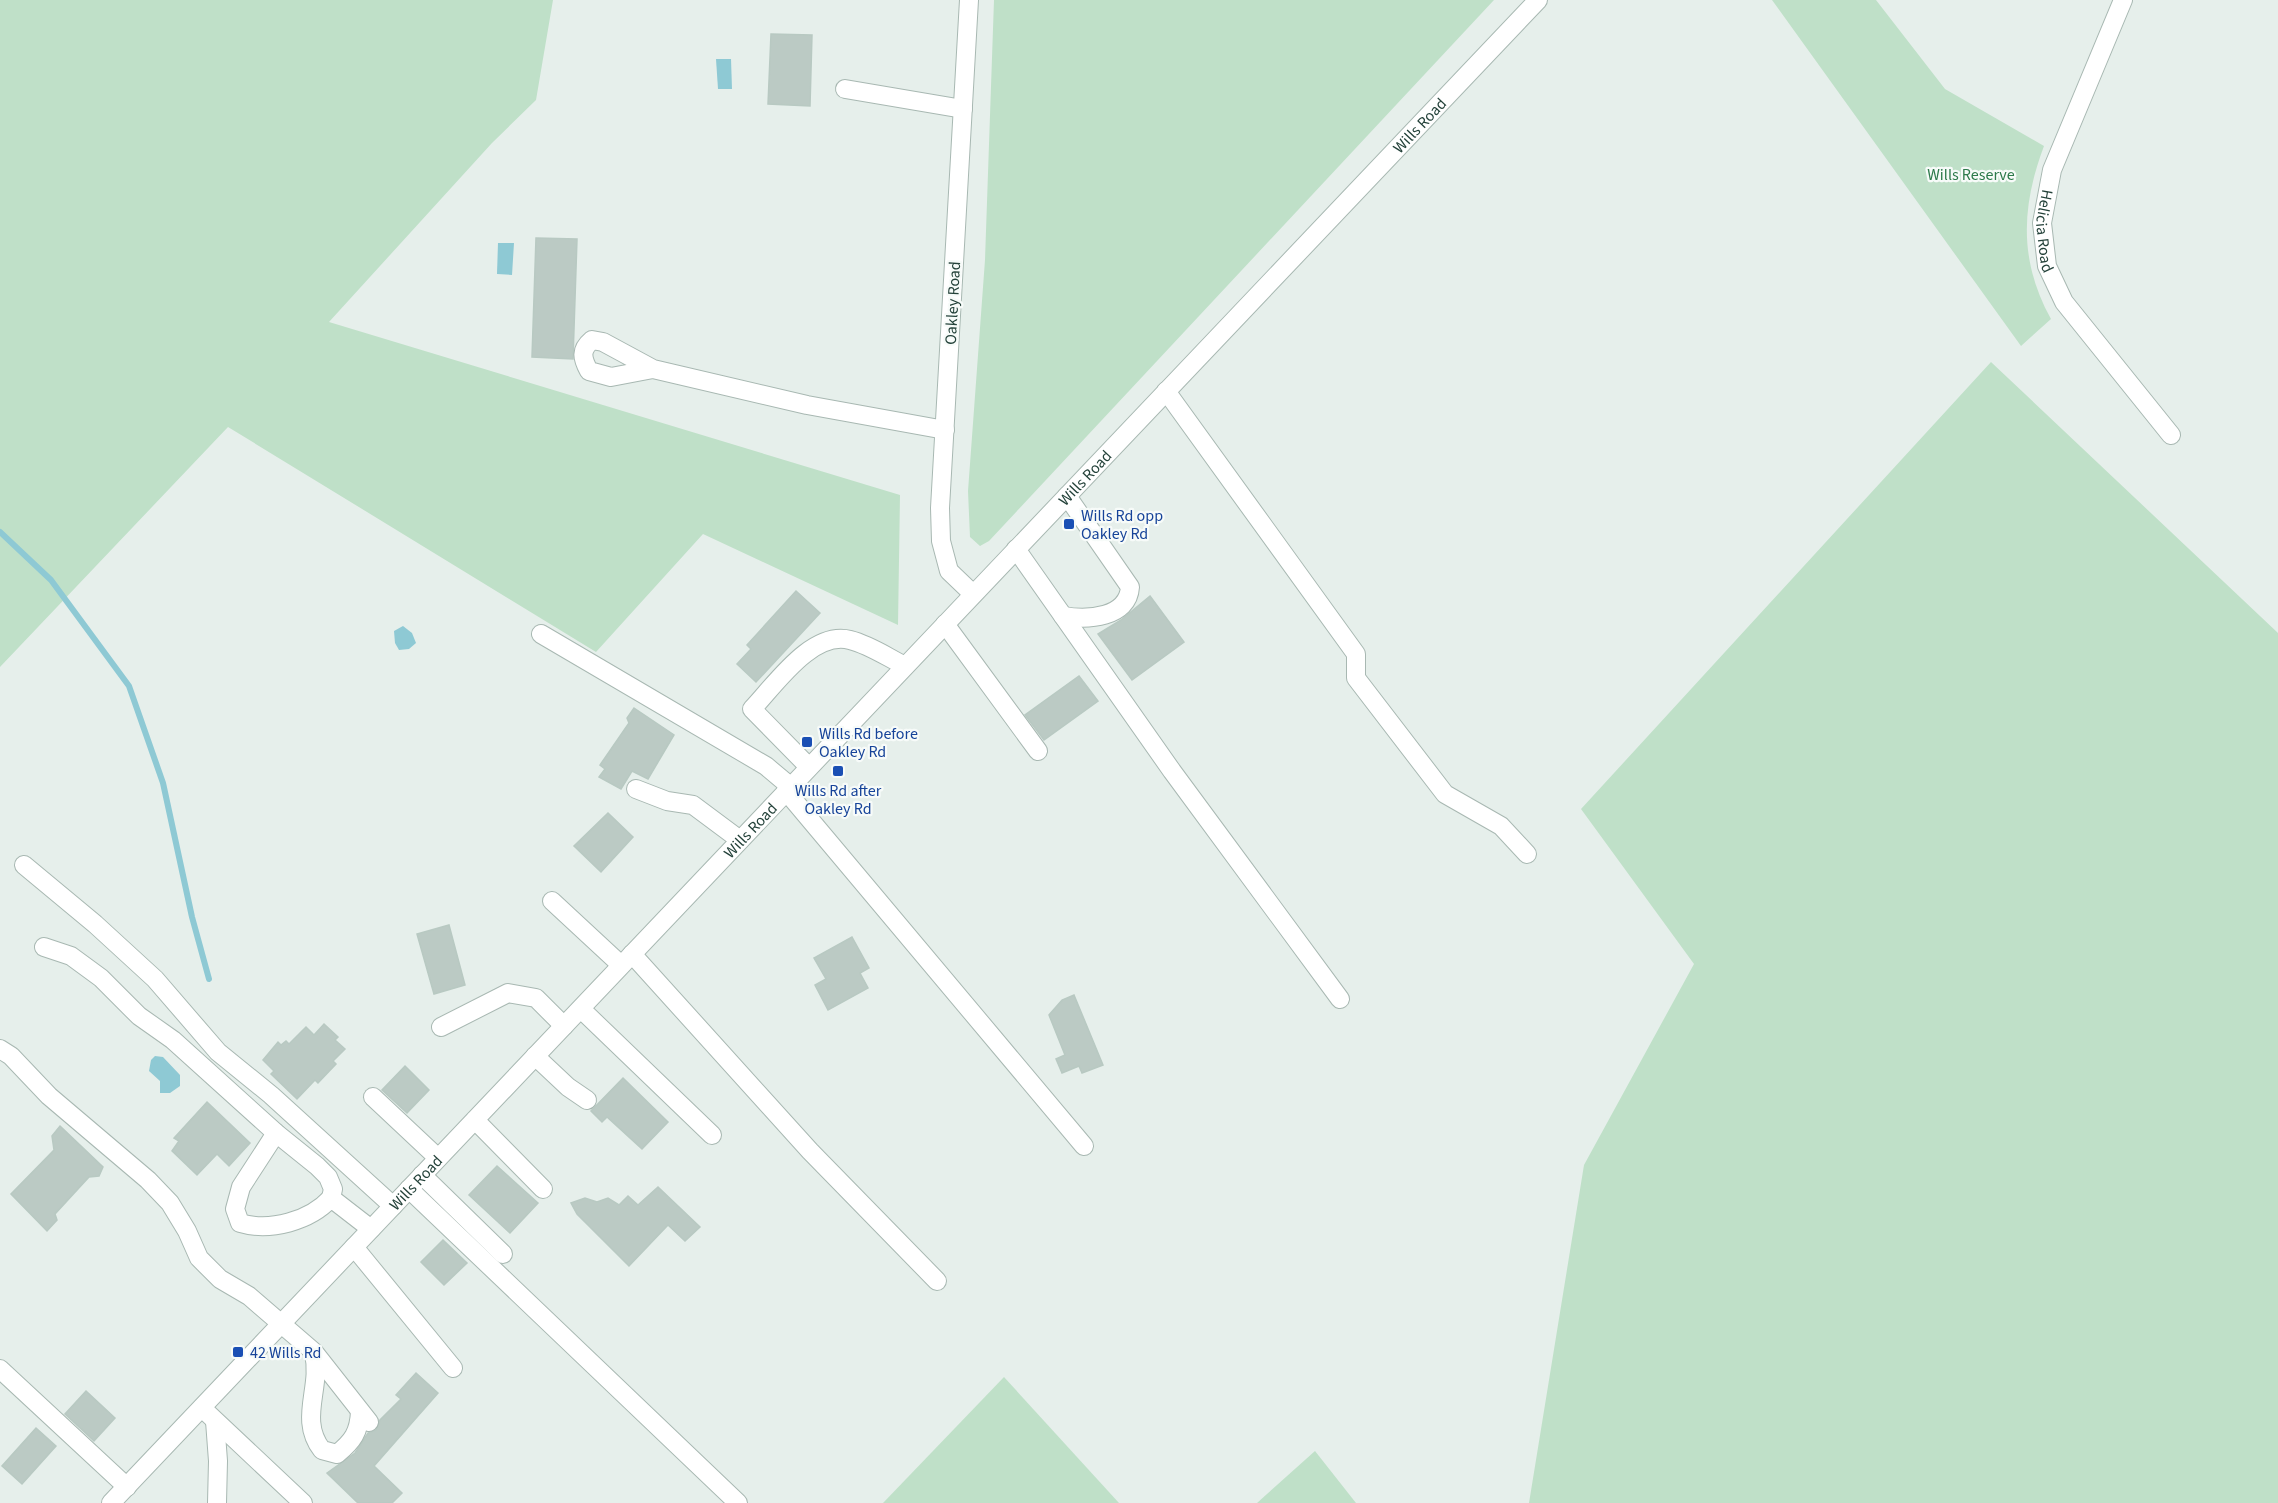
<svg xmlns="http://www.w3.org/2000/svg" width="2278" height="1503" viewBox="0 0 2278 1503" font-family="'Source Sans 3',sans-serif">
<rect width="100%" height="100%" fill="#e6efeb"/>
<!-- green -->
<g fill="#bfe0c8">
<path d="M 0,0 L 553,0 L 536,100 L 492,143 L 329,322 L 900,495 L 898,625 L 703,534 L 596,652 L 228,427 L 0,667 Z"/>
<path d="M 994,0 L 1494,0 L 989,541 L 980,546 L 970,537 L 968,491 L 985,260 Z"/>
<path d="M 1772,0 L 1876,0 L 1945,89 L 2044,146 C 2021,207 2019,261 2051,319 L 2021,346 Z"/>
<path d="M 1991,362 L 2278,633 L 2278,1503 L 1529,1503 L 1584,1165 L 1694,964 L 1581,809 Z"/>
<path d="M 1004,1377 L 1119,1503 L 883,1503 Z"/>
<path d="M 1315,1451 L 1356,1503 L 1257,1503 Z"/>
</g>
<!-- water -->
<g fill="#8ec9d4">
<path d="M 716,59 L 731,59 L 732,89 L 718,89 Z"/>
<path d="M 498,243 L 514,243 L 512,275 L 497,274 Z"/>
<path d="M 403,626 L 412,633 L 416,643 L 409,649 L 399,650 L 395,643 L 394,631 Z"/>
<path d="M 155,1056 L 163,1057 L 180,1075 L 180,1086 L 170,1093 L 160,1093 L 160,1081 L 149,1071 L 151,1060 Z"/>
</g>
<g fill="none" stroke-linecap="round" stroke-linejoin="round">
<!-- stream -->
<path stroke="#8ec9d4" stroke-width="6" d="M 0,532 L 51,580 L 129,686 L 163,783 L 192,917 L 209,979"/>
</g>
<!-- building -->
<g fill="#bbcac4" stroke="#b8c9c2" stroke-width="1.5">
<path d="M 771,34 L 812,35 L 810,106 L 768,104 Z"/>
<path d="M 536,238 L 577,239 L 573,359 L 532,357 Z"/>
<path d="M 796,591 L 820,613 L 756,682 L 737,664 L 751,649 L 747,645 Z"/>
<path d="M 1150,596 L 1184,642 L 1132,680 L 1098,634 L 1121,620 Z"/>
<path d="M 1079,676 L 1098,701 L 1044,740 L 1025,715 Z"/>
<path d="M 634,708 L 674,735 L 648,779 L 632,771 L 621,789 L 599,777 L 605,769 L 600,765 L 629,723 L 627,718 Z"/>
<path d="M 608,813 L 633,837 L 601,872 L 574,846 Z"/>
<path d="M 449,925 L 465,985 L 434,994 L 417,934 Z"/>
<path d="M 852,937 L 869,968 L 860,973 L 868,988 L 828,1010 L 815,985 L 826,979 L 814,958 Z"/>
<path d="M 1074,995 L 1103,1065 L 1082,1073 L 1079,1066 L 1062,1073 L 1056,1059 L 1065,1055 L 1049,1015 L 1062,1000 Z"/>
<path d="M 324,1024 L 338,1037 L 335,1040 L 345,1049 L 333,1061 L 336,1064 L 318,1083 L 315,1080 L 297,1099 L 271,1074 L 274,1071 L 263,1060 L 278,1042 L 281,1045 L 286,1041 L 289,1044 L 306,1027 L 314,1035 Z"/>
<path d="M 405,1066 L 429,1090 L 407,1113 L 382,1090 Z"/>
<path d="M 623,1078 L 668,1122 L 642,1149 L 607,1117 L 602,1122 L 591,1111 Z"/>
<path d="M 207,1102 L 250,1143 L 229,1166 L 217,1154 L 197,1175 L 172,1151 L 179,1141 L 174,1138 Z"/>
<path d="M 60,1126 L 103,1167 L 99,1176 L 89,1177 L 55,1214 L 57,1220 L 47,1231 L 11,1194 L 54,1150 L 52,1136 Z"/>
<path d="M 497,1166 L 538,1203 L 510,1233 L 469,1195 Z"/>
<path d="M 658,1187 L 700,1227 L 685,1241 L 668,1225 L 629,1266 L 577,1214 L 571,1203 L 585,1198 L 597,1202 L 608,1198 L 619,1205 L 628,1196 L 638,1205 Z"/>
<path d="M 443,1240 L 467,1263 L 444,1285 L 421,1262 Z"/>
<path d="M 416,1373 L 438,1393 L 374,1466 L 402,1493 L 392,1503 L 358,1503 L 327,1473 L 355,1453 L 368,1433 L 376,1430 L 380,1420 L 401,1399 L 396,1395 Z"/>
<path d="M 86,1391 L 115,1418 L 94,1441 L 65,1414 Z"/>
<path d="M 36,1428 L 56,1446 L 22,1484 L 2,1466 Z"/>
</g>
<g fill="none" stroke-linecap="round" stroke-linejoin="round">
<!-- minor casing -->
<g stroke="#a8b8b2" stroke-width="20">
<g id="minor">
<path d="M 969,0 L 940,508 L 941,541 L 949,571 L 973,594"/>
<path id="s1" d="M 2123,0 L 2052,170 L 2042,223 L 2047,266 L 2064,302 L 2171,435"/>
<path d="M 845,89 L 963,109"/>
<path d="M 653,369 L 603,342 L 592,340 C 580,350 582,358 589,371 L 611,377 L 653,369 L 807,405 L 945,430"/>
<path d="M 1166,391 L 1356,654 L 1356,678 L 1445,794 L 1501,826 L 1527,854"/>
<path d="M 1016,549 L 1172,771 L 1340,999"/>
<path d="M 1063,616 C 1088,620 1128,618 1130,587 L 1067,496"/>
<path d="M 945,624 L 1038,751"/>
<path d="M 541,634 L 766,766 L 791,787"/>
<path d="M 809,767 L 752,709 C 775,685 812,630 850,640 C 870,645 887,657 905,666"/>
<path d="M 636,789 L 667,801 L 693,805 L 740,840"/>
<path d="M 786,791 L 1084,1146"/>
<path d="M 24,865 L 95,924 L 155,979 L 218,1052 L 271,1095 L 393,1206"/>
<path d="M 552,901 L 621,965"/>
<path d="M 44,947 L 71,956 L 101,978 L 139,1016 L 173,1040 L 276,1133 L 317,1166 L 328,1177 L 333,1189 L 331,1198"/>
<path d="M 632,954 L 810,1151 L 937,1281"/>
<path d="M 581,1009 L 712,1135"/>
<path d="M 441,1027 L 508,993 L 536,998 L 564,1026"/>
<path d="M 0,1049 L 11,1056 L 49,1096 L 148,1180 L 170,1203 L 187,1231 L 199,1258 L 220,1279 L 249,1296 L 314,1352 L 369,1422"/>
<path d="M 535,1056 L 568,1087 L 587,1100"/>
<path d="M 373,1097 L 438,1158"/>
<path d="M 475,1120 L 543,1189"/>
<path d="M 276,1133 L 241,1187 L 235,1209 L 240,1223 C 270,1232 310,1221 331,1198 L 371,1229"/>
<path d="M 422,1175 L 503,1254"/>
<path d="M 409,1189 L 738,1503"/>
<path d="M 354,1247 L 453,1368"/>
<path d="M 314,1354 C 322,1388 298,1419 322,1450 L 337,1454 C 353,1441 359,1432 360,1412"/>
<path d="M 0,1369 L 127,1487"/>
<path d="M 202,1408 L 303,1503"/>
<path d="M 215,1421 L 218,1461 L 217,1503"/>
<path id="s2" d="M 111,1503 L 1538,0"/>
</g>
</g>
<!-- minor -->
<use href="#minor" stroke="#fff" stroke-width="18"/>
</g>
<!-- markers -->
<g fill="#1a4fb4" stroke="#f7fbf9" stroke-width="2">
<rect x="1063" y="518" width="12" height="12" rx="3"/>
<rect x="801" y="736" width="12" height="12" rx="3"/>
<rect x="832" y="765" width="12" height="12" rx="3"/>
<rect x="232" y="1346" width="12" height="12" rx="3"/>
</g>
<g text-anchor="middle" stroke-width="4.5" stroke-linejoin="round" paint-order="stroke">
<!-- street labels -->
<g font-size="16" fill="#24423a" stroke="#f7fbf9">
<text dy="6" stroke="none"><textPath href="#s2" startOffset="1900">Wills Road</textPath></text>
<text dy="6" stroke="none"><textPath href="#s1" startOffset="246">Helicia Road</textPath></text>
<text transform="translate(952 303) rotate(-87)" y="6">Oakley Road</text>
<text dy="6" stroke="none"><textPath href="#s2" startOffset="1414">Wills Road</textPath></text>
<text dy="6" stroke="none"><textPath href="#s2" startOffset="928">Wills Road</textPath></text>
<text dy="6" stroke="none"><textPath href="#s2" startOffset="442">Wills Road</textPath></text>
</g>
<!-- park labels -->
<g font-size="16" fill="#2d7a4b" stroke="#f7fbf9">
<text x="1971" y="180">Wills Reserve</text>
</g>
<!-- transit labels -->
<g font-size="16" fill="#164399" stroke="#f7fbf9" text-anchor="start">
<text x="1081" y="521">Wills Rd opp<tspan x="1081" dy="18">Oakley Rd</tspan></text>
<text x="819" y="739">Wills Rd before<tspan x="819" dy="18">Oakley Rd</tspan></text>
<text x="838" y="796" text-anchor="middle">Wills Rd after<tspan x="838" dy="18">Oakley Rd</tspan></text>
<text x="250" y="1358">42 Wills Rd</text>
</g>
</g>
</svg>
